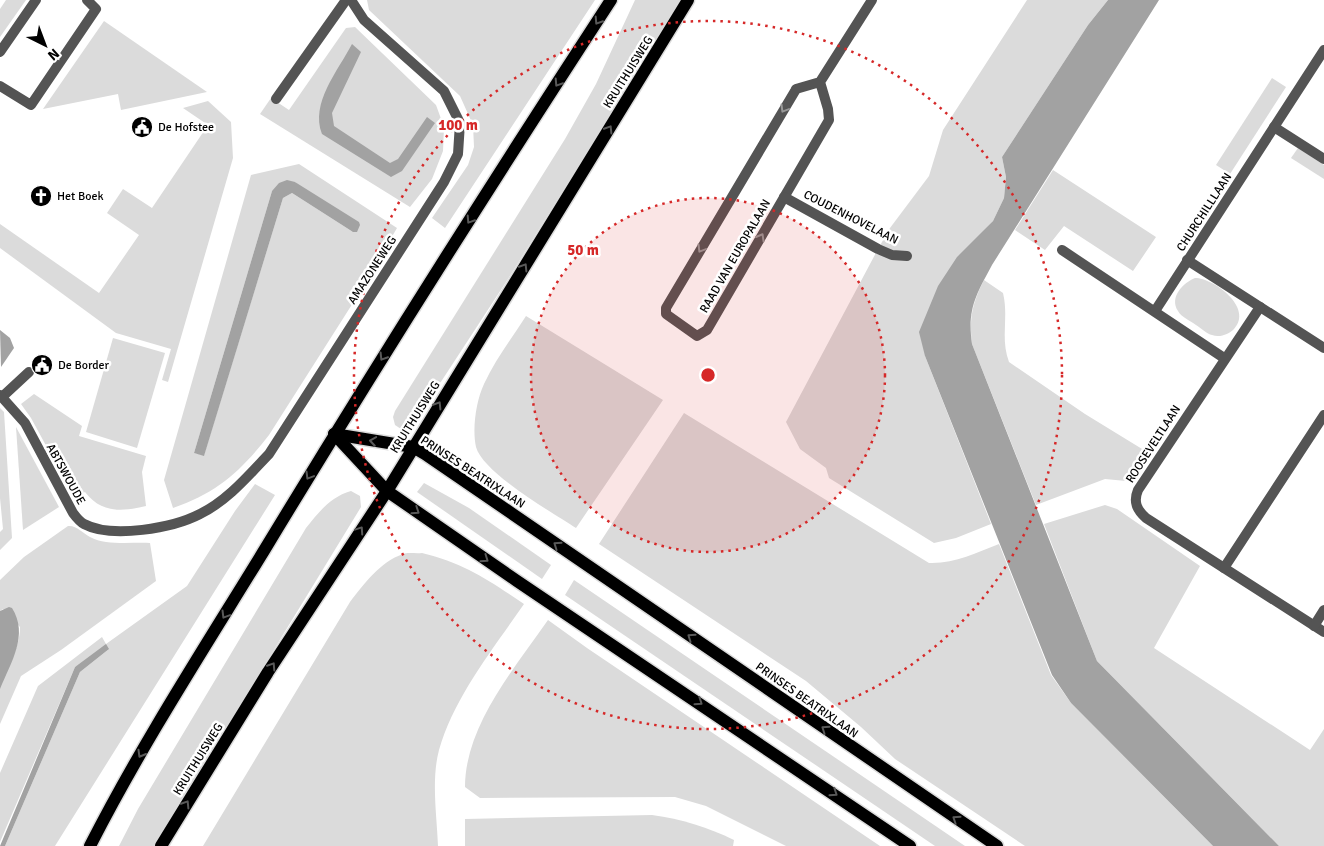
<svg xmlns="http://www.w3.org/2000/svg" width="1324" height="846" viewBox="0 0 1324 846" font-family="Signika,sans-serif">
<rect width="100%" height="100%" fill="#fff"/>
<!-- green -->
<g fill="#dbdbdb" fill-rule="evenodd">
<path d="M 6,0 L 26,0 L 0,37 L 0,9 Z"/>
<path d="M 367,0 L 595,0 L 445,228 L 432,218 L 468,165 L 474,147 L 473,125 L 460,96 L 369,10 Z"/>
<path d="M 635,0 L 681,0 L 508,279 L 418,417 L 410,426 L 401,429 L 395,425 L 393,417 L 395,411 L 565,139 L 596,84 Z"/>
<path d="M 1027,0 L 1108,0 L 1088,25 L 1002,157 L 1006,177 L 1004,198 L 993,221 L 976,239 L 925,356 L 991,524 L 956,538 L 934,543 L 829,478 L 826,468 L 800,449 L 786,422 L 878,249 L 890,228 L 929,176 L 943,130 Z"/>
<path d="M 104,21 L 207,92 L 121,110 L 118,94 L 43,109 Z"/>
<path d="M 355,27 L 436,105 L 444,127 L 443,151 L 432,179 L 410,207 L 260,114 L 271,98 L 289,110 L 346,28 Z"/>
<path d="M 1272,78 L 1286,87 L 1230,174 L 1216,165 Z"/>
<path d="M 208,101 L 231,122 L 233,158 L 168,382 L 162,380 L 171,349 L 116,333 L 0,248 L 0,224 L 99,293 L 139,235 L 107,213 L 123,189 L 152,208 L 208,125 L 183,108 Z"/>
<path d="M 1298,148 L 1324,165 L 1324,179 L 1291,158 Z"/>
<path d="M 299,164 L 397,228 L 358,295 L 269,435 C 241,471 217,493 173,508 L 164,480 L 251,175 ZM 295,182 L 353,232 L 292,193 L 283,198 L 204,455 L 194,453 L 272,191 Z"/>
<path d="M 1053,170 L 1156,237 L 1133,271 L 1064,226 L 1045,250 L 1015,230 Z"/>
<path d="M 1195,278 C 1214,278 1254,308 1234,329 C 1229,334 1220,338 1212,335 C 1207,334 1201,328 1196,325 C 1191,321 1181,317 1178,311 C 1169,297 1183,283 1195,278 Z"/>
<path d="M 984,280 L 1003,293 C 1009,318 1000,338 1009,362 L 1085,414 L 1147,452 L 1126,481 L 1105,479 L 1036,505 L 972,344 C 969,318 972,304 984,280 Z"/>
<path d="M 526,316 L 663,400 L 576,528 C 553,513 483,473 476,447 C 472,429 476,401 484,384 C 495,360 512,338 526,316 Z"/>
<path d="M 113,338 L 165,353 L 137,448 L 86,432 Z"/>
<path d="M 34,394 L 82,426 L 79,436 L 146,456 L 142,472 L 146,506 C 121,512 101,513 85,492 L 74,497 L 31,418 L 21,404 Z"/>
<path d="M 0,408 L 4,412 L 12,538 L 0,550 L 0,532 L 3,529 L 0,498 Z"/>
<path d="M 684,413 L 929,563 C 954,564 976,553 999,544 L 1051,675 L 1071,703 L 1213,846 L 1025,846 L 895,759 L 861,727 L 806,681 L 599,544 Z"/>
<path d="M 16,427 L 59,507 L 23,530 Z"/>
<path d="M 424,483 L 469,508 L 551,565 L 542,579 L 417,492 Z"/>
<path d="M 255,484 L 275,495 L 55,846 L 5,846 L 80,672 L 109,649 L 75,667 L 0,842 L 0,773 L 38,686 L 102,637 L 106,644 L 187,586 L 235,511 Z"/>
<path d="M 351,491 L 360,496 L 361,507 L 154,846 L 119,846 L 138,809 L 306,528 C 319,512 330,497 351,491 Z"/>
<path d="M 1105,505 L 1117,509 L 1200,566 L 1154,648 L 1310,750 L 1324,729 L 1324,846 L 1279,846 L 1097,661 L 1044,524 Z"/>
<path d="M 68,526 C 76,525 83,533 90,537 C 107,546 131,542 150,543 L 156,581 L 61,650 L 21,676 L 0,724 C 0,713 0,699 0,688 C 6,666 20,650 20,627 L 3,609 L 0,611 L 0,580 L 24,557 Z"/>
<path d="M 422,553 C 464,563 490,581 524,604 C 493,649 454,697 439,750 C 431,780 437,816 438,846 L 203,846 L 350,602 C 364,584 380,562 403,554 C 408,552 416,554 422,553 Z"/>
<path d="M 574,580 L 965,846 L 935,846 L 565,595 Z"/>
<path d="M 548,620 L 587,648 L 880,846 L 786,846 L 706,806 L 675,797 L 480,798 L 465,787 C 465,726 514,669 548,620 Z"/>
<path d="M 652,815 C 682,819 707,827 734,840 L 733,846 L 465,846 L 465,819 Z"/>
</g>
<!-- water -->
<g fill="#a2a2a2">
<path d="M 1108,0 L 1159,0 L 992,265 C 976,295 967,309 972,344 L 1097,661 L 1279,846 L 1213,846 L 1071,703 L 1052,675 L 925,356 L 919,332 L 938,286 L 957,257 L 993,221 L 1004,198 L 1006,177 L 1002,157 L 1088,25 Z"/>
<path d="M 352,44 L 361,52 L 332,113 L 334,126 L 390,163 L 398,159 L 427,117 L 435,123 L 402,171 L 391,177 L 322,134 C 310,103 338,71 352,44 Z"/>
<path d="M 287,180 L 295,182 L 359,222 L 360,225 L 357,232 L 353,232 L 292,193 L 283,198 L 204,456 L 194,453 L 272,191 L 279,183 Z"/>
<path d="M 0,330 L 10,338 L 14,348 L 1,367 Z"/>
<path d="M 9,607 L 12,608 C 29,635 11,662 0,689 L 0,611 Z"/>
<path d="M 106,644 L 109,649 L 80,672 L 5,846 L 0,846 L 75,667 Z"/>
</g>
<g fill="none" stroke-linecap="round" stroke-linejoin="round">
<!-- primary casing -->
<g stroke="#dbdbdb" stroke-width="15">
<g id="primary">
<path d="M 334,434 L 413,447 L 425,454 L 997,846"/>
<path d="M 334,434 L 387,491 L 517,581 L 910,846"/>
<path d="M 90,846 C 142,744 205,647 265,549 C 377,364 493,181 611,0"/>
<path d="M 161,846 L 268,672 L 387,491 L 688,0"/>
</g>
</g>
<!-- service -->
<path stroke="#545454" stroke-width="10" d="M 2,397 L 29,372"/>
<!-- minor -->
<g stroke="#545454" stroke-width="10">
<path d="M 0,52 L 36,0"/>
<path d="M 820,82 L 828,109 L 829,120 L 707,330 L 697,336 L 666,314 L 666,308 L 795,91 L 796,89 L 820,82 L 872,0"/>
<path d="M 0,86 L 31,105 L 96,9 L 87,0"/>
<path d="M 276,99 L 346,0"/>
<path d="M 1274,127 L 1324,159"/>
<path d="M 784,197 L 878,249 L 892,255 L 907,256"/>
<path d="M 1062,250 L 1224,358"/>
<path d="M 1187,260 L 1324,348"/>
<path d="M 1260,307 L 1138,490 C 1133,502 1137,510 1146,518 L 1324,632"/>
<path d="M 1155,311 L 1324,50"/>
<path d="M 0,395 L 25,423 L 73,513 C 76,517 80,522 84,524 C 112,539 173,528 200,514 C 227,501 248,476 269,454 L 444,182 L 458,154 L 460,123 L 444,91 L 364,20 L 351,0"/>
<path d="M 1224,568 L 1324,415"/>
<path d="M 1314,626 L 1324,610"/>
</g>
<!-- primary -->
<use href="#primary" stroke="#000" stroke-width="12"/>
</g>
<!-- one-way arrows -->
<defs><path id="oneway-chevron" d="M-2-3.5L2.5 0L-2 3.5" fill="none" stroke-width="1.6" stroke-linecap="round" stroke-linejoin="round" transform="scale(1.25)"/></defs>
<g stroke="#595959">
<use href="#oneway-chevron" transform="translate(598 21) rotate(123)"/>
<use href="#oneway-chevron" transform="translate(558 83) rotate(123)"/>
<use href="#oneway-chevron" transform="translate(609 129) rotate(-58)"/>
<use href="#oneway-chevron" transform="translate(470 220) rotate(123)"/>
<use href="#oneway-chevron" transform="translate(524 267) rotate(-58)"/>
<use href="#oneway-chevron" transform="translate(383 357) rotate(122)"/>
<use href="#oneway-chevron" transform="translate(438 405) rotate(-58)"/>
<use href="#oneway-chevron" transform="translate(373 441) rotate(-171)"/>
<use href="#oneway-chevron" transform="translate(309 476) rotate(121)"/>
<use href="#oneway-chevron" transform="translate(416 511) rotate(34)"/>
<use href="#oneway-chevron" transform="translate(360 530) rotate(-56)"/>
<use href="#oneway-chevron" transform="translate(557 545) rotate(-145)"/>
<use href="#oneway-chevron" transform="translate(485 559) rotate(35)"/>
<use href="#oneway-chevron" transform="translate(225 615) rotate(121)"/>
<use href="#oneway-chevron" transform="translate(691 637) rotate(-145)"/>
<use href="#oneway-chevron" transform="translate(272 666) rotate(-57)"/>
<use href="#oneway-chevron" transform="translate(699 702) rotate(34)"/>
<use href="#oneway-chevron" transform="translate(825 729) rotate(-145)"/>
<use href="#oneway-chevron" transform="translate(141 754) rotate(120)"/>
<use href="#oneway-chevron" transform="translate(834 793) rotate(34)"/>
<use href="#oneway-chevron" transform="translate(186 804) rotate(-58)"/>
<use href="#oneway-chevron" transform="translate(956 819) rotate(-146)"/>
</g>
<g stroke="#989898">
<use href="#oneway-chevron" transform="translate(784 109) rotate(121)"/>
<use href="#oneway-chevron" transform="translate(761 237) rotate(-60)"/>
<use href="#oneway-chevron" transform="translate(701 249) rotate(121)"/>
</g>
<!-- distance rings -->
<circle cx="708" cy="375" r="177" fill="#d62828" fill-opacity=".12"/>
<g fill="none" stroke="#d62828" stroke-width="2.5" stroke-dasharray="2.5 5">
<circle cx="708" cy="375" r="177"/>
<circle cx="708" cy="375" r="354"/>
</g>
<!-- icons -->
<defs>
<g id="civic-disc" transform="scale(1.125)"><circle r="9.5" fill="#000" stroke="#fff"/><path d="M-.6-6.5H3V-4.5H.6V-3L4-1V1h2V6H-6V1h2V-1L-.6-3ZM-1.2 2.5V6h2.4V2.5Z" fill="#fff"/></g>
<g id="church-disc" transform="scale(1.125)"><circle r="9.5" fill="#000" stroke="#fff"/><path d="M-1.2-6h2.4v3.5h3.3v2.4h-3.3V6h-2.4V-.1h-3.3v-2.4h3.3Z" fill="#fff"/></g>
</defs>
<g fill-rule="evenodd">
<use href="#civic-disc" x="142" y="127"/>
<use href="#church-disc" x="41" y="196"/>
<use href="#civic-disc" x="42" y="365"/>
</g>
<g text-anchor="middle" stroke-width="5" stroke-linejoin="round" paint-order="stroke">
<!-- street labels -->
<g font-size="12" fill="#000" stroke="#fff">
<text transform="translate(628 72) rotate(-58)" y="4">KRUITHUISWEG</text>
<text transform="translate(1204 212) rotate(-57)" y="4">CHURCHILLLAAN</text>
<text transform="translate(851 217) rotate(27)" y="4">COUDENHOVELAAN</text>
<text transform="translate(735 256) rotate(-60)" y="4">RAAD VAN EUROPALAAN</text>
<text transform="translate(372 270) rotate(-57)" y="4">AMAZONEWEG</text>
<text transform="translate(415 417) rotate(-58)" y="4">KRUITHUISWEG</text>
<text transform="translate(1153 444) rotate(-57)" y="4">ROOSEVELTLAAN</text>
<text transform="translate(473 472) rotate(33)" y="4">PRINSES BEATRIXLAAN</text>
<text transform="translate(66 474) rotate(61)" y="4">ABTSWOUDE</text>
<text transform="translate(807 700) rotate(35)" y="4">PRINSES BEATRIXLAAN</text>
<text transform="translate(198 759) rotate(-58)" y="4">KRUITHUISWEG</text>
</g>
<!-- poi labels -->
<g font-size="12" fill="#000" stroke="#fff" text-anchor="start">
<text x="158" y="131">De Hofstee</text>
<text x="57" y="200">Het Boek</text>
<text x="58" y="369">De Border</text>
</g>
</g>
<circle cx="708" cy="375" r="8" fill="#d62828" stroke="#fff" stroke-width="2.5"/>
<g font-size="15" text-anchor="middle" font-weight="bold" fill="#d62828" stroke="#fff" stroke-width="5" stroke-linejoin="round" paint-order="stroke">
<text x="458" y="130">100 m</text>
<text x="583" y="255">50 m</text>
</g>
<!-- north arrow -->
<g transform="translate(45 45) rotate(138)" stroke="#ffffff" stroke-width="4" paint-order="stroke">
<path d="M0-4L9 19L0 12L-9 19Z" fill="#000000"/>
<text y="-8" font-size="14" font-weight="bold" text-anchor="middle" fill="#000000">N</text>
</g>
</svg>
